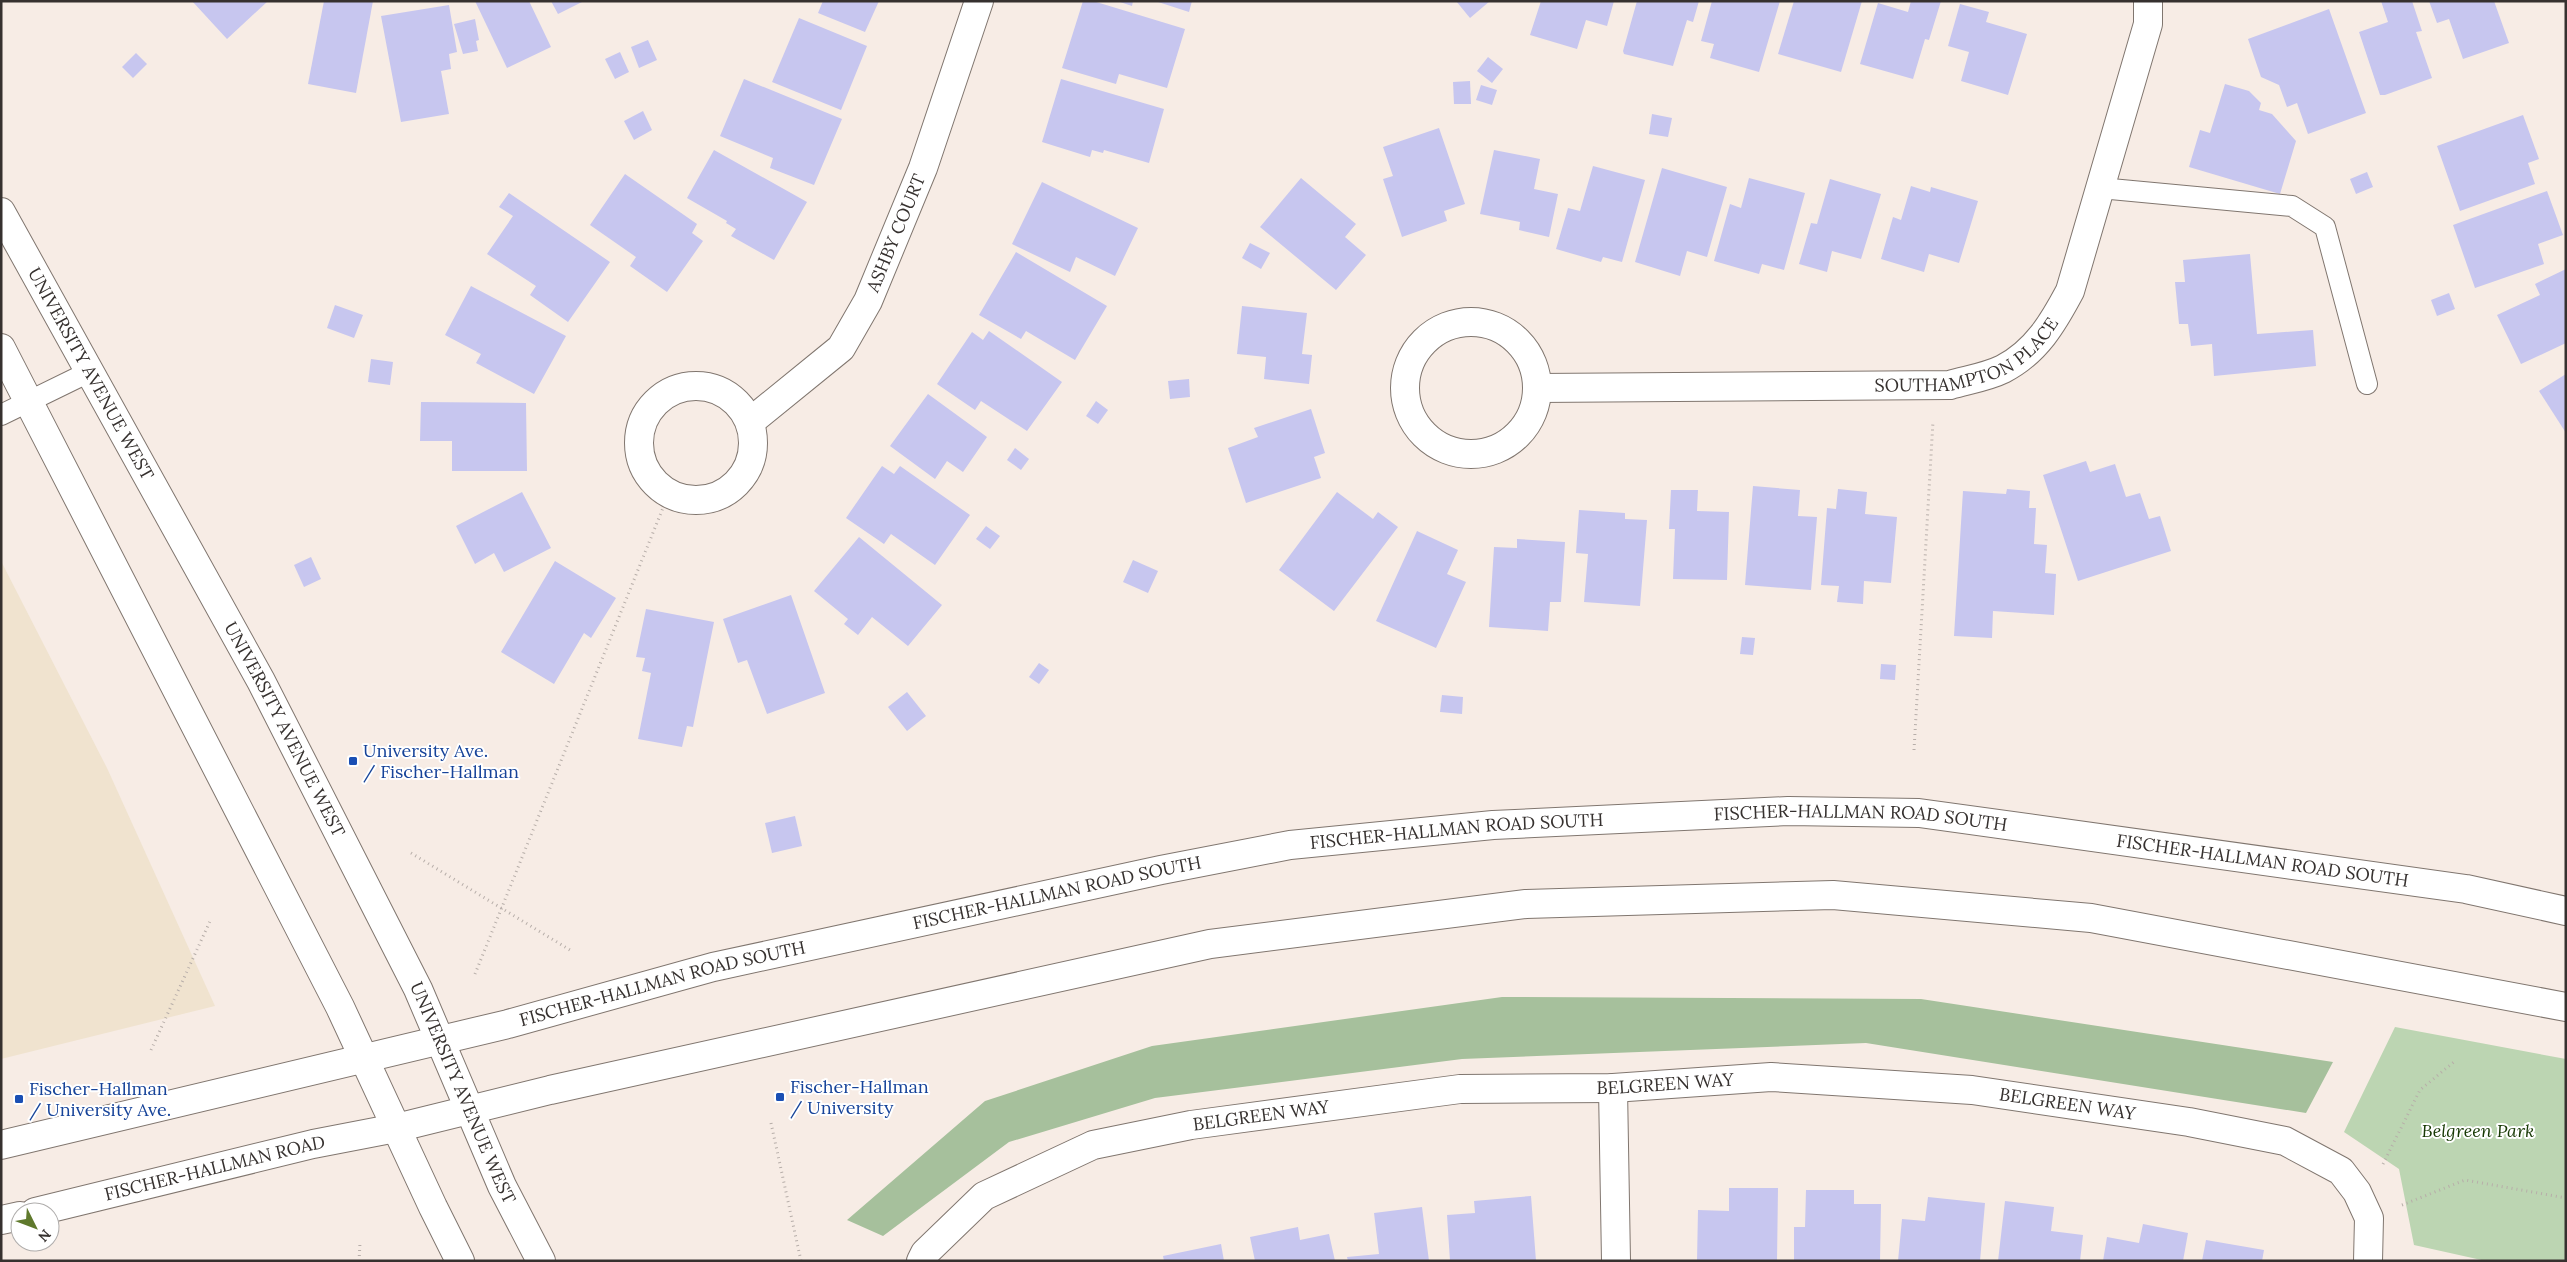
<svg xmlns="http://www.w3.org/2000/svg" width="2567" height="1262" viewBox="0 0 2567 1262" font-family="Lora,serif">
<rect width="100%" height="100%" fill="#f7ece5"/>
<!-- commercial -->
<path fill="#f0e3cf" d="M 1,561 L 107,768 L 215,1006 L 1,1059 Z"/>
<!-- green -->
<path fill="#bcd5b2" d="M 2395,1027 L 2566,1059 L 2566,1261 L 2486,1261 L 2414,1245 L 2399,1169 L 2344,1132 Z"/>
<!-- forest -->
<path fill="#a6c09c" d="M 1502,997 L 1921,999 L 2333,1062 L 2306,1113 L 1866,1043 L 1462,1059 L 1155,1098 L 1009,1142 L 883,1236 L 847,1220 L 985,1101 L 1152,1046 Z"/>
<!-- building -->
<g fill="#c7c6ef">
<path d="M 192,1 L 268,1 L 227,39 Z"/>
<path d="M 324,1 L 373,1 L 356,93 L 308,84 Z"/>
<path d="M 475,1 L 529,1 L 551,47 L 507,68 Z"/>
<path d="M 551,1 L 584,1 L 558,14 Z"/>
<path d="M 823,1 L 879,1 L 865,32 L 818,13 Z"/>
<path d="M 1083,1 L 1093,1 L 1185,29 L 1167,88 L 1119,74 L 1116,84 L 1062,68 Z"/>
<path d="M 1117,1 L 1133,1 L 1132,6 Z"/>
<path d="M 1155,1 L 1192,1 L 1189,12 Z"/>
<path d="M 1456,1 L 1490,1 L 1470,18 Z"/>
<path d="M 1541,1 L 1614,1 L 1607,26 L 1586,20 L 1577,49 L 1530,35 Z"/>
<path d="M 1637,1 L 1699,1 L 1693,22 L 1687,20 L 1673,66 L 1624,54 L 1623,51 Z"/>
<path d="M 1712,1 L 1780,1 L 1759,72 L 1710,58 L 1714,44 L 1701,41 Z"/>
<path d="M 1794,1 L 1862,1 L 1841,72 L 1778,54 Z"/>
<path d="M 1911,1 L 1941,1 L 1929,40 L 1925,39 L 1913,79 L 1860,64 L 1878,3 L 1908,12 Z"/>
<path d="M 2381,1 L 2412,1 L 2422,31 L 2416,32 L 2432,78 L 2385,95 L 2380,95 L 2359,32 L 2388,22 Z"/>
<path d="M 2429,1 L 2494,1 L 2509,43 L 2463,59 L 2449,19 L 2437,23 Z"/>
<path d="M 1960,4 L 1989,12 L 1986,22 L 2027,34 L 2008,95 L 1961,81 L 1969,52 L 1948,46 Z"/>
<path d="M 449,5 L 457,52 L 449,54 L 451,69 L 441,71 L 449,114 L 401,122 L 381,16 Z"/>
<path d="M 2329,9 L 2366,113 L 2308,134 L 2297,103 L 2287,107 L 2279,85 L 2261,77 L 2248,39 Z"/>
<path d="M 799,18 L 867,46 L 841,110 L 772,82 Z"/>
<path d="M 475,19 L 479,40 L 476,41 L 478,51 L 463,54 L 454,24 Z"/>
<path d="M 648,40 L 657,60 L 639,68 L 631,47 Z"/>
<path d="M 620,52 L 629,72 L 615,79 L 605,59 Z"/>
<path d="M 136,53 L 147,64 L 133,78 L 122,67 Z"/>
<path d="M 1488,57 L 1503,69 L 1492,83 L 1477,71 Z"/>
<path d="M 744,79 L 842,119 L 814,185 L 770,168 L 773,158 L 720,136 Z"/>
<path d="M 1061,79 L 1164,109 L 1149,163 L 1104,150 L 1103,153 L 1092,150 L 1090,157 L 1042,142 Z"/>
<path d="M 1470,81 L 1471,104 L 1454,104 L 1453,82 Z"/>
<path d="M 2225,84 L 2249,91 L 2261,103 L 2259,110 L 2272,114 L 2296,141 L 2280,194 L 2189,167 L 2200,130 L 2210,133 Z"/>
<path d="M 1481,85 L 1497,90 L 1492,105 L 1476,100 Z"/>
<path d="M 643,111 L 652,130 L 634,140 L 624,121 Z"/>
<path d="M 1652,114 L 1672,118 L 1668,137 L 1649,134 Z"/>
<path d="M 2523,115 L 2539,159 L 2528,163 L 2535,184 L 2460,211 L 2437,146 Z"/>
<path d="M 1439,128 L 1465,204 L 1444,211 L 1447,221 L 1402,237 L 1383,179 L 1393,176 L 1383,147 Z"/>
<path d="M 714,150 L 807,202 L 774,260 L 731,236 L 736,229 L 726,223 L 727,221 L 687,198 Z"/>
<path d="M 1494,150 L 1540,159 L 1534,189 L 1558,194 L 1549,237 L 1519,230 L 1520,222 L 1480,214 Z"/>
<path d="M 1593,166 L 1645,180 L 1622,262 L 1603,257 L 1601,262 L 1556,249 L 1568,208 L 1580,211 Z"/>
<path d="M 1662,168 L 1727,187 L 1707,257 L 1687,251 L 1680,276 L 1635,262 Z"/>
<path d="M 2367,172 L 2373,187 L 2356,194 L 2350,179 Z"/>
<path d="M 625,174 L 697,224 L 692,233 L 703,241 L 667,292 L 630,266 L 636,257 L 590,225 Z"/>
<path d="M 1301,178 L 1356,224 L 1345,237 L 1366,255 L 1336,290 L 1260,227 Z"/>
<path d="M 1749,178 L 1805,193 L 1784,270 L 1762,264 L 1759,274 L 1714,261 L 1730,204 L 1741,208 Z"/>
<path d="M 1830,179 L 1881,194 L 1861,259 L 1832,251 L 1827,272 L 1799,264 L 1811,223 L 1817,224 Z"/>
<path d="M 1042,182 L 1138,228 L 1115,276 L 1076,257 L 1070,272 L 1012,244 Z"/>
<path d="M 1911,186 L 1930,192 L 1931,187 L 1978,201 L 1959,263 L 1929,254 L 1924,272 L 1881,259 L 1893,217 L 1901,220 Z"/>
<path d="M 2547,191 L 2563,235 L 2538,244 L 2544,264 L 2475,288 L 2453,225 Z"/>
<path d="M 509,193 L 610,262 L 568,322 L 530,295 L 536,286 L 487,254 L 513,216 L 499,207 Z"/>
<path d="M 1250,243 L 1270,253 L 1261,269 L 1242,258 Z"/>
<path d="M 1016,252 L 1107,306 L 1075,360 L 1026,331 L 1021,339 L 979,315 Z"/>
<path d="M 2250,254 L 2257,334 L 2313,330 L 2316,366 L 2214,376 L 2212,344 L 2191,346 L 2188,324 L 2179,324 L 2175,282 L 2185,282 L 2183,260 Z"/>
<path d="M 2566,269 L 2566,343 L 2521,364 L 2497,315 L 2540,295 L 2535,284 Z"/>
<path d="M 471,286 L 566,336 L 534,394 L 476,363 L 481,354 L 445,335 Z"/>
<path d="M 2449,293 L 2455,309 L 2437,316 L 2431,300 Z"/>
<path d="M 335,305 L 363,315 L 354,338 L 327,328 Z"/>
<path d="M 1242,306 L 1307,313 L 1302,354 L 1312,355 L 1309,384 L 1264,379 L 1266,357 L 1237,354 Z"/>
<path d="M 989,331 L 1062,382 L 1027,431 L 981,401 L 975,410 L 937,384 L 972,332 L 983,340 Z"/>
<path d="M 371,359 L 393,362 L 390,385 L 368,382 Z"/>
<path d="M 2566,374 L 2566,433 L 2539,391 Z"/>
<path d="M 1189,379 L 1190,397 L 1170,399 L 1168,381 Z"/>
<path d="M 928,394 L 987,437 L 963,472 L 947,461 L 935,479 L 890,446 Z"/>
<path d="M 1096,401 L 1108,410 L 1098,424 L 1086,416 Z"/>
<path d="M 421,402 L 526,403 L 527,471 L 452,471 L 452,441 L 420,441 Z"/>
<path d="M 1311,409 L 1325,453 L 1314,457 L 1321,478 L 1246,503 L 1228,448 L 1258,437 L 1254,428 Z"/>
<path d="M 1015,448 L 1029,459 L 1021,470 L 1007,460 Z"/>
<path d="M 2086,461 L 2090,472 L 2115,464 L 2126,497 L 2140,493 L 2149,519 L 2160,516 L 2171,551 L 2078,581 L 2043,475 Z"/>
<path d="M 882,466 L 894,474 L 900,466 L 970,515 L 935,565 L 891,534 L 884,544 L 846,518 Z"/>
<path d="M 1753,486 L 1800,490 L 1798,516 L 1817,517 L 1811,590 L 1745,585 Z"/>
<path d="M 1838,489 L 1867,492 L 1865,514 L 1897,517 L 1891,583 L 1864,581 L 1863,604 L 1837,602 L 1839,586 L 1821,585 L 1827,508 L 1836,509 Z"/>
<path d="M 2007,489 L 2030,491 L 2029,508 L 2036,508 L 2034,544 L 2047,545 L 2045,573 L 2056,574 L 2054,615 L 1993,611 L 1992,638 L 1954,636 L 1963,491 L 2006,494 Z"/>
<path d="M 1671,490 L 1698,490 L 1697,511 L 1729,512 L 1727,580 L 1673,579 L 1675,529 L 1669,529 Z"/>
<path d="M 522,492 L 551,548 L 504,572 L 494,553 L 475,564 L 456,526 Z"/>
<path d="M 1337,492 L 1373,519 L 1378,512 L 1398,527 L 1334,611 L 1279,570 Z"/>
<path d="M 1579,510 L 1625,513 L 1625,519 L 1647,520 L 1640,606 L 1584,602 L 1588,554 L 1576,553 Z"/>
<path d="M 986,526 L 1000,536 L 990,549 L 976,539 Z"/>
<path d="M 1417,531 L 1458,550 L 1447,574 L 1466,582 L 1436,648 L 1376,621 Z"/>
<path d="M 859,537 L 942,605 L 908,646 L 872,617 L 858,635 L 844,624 L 848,619 L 814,591 Z"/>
<path d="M 1517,539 L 1565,542 L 1561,602 L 1550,602 L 1548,631 L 1489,627 L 1494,547 L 1517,548 Z"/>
<path d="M 311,557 L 321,579 L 304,587 L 294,565 Z"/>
<path d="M 1133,560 L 1158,571 L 1148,593 L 1123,582 Z"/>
<path d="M 555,561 L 616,598 L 591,638 L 584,633 L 554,684 L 501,652 Z"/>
<path d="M 791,595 L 825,693 L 767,714 L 747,660 L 738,663 L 723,619 Z"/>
<path d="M 646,609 L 714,622 L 693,727 L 687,726 L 682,747 L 638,739 L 651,673 L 642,671 L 645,658 L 636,657 Z"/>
<path d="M 1742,637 L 1755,638 L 1753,655 L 1740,654 Z"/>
<path d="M 1039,663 L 1049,670 L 1039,684 L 1029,677 Z"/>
<path d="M 1881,664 L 1896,665 L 1895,680 L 1880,679 Z"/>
<path d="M 907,692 L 926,716 L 907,731 L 888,707 Z"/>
<path d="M 1442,695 L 1463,697 L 1462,714 L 1440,712 Z"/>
<path d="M 795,816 L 802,846 L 772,853 L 765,823 Z"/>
<path d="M 1729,1188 L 1778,1188 L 1777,1261 L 1697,1261 L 1698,1210 L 1729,1211 Z"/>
<path d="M 1806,1190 L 1854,1190 L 1854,1204 L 1881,1204 L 1880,1261 L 1794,1261 L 1794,1227 L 1805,1227 Z"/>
<path d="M 1531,1196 L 1536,1261 L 1450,1261 L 1447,1215 L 1475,1213 L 1474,1201 Z"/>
<path d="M 1928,1197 L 1985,1203 L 1980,1261 L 1898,1261 L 1902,1219 L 1925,1221 Z"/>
<path d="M 2005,1201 L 2054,1207 L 2051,1231 L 2083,1235 L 2080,1261 L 1998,1261 Z"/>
<path d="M 1422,1207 L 1429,1261 L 1348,1261 L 1347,1257 L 1379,1254 L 1374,1213 Z"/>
<path d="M 2143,1224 L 2188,1233 L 2183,1261 L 2103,1261 L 2107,1237 L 2139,1243 Z"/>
<path d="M 1298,1227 L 1300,1240 L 1329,1234 L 1335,1261 L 1255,1261 L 1250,1237 Z"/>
<path d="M 2206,1240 L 2264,1250 L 2262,1261 L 2202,1261 Z"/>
<path d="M 1221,1244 L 1224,1261 L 1164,1261 L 1163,1256 Z"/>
</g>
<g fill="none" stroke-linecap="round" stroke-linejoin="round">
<!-- service casing -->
<g stroke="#80766f" stroke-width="22">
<g id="service">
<path d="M 2100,188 L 2292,206 L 2325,227 L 2367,384"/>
<path d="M 1,415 L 91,371"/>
</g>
</g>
<!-- minor casing -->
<g stroke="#80766f" stroke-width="30">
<g id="minor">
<circle cx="1471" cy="388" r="66"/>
<circle cx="696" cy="443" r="57"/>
<path id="s1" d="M 1538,388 L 1950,385 C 1967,380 1987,377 2003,369 C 2036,352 2053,323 2070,291 L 2148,24 L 2148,1"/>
<path id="s2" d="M 750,422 L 841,348 L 868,301 L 923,168 L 979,1"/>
<path d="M 1613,1088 L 1616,1261"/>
<path id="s3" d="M 921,1261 L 925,1253 L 984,1196 L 1093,1145 L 1191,1125 L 1460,1089 L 1613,1088 L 1771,1077 L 1972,1090 L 2189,1122 L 2285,1141 L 2341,1171 L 2357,1192 L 2369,1218 L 2368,1261"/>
</g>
</g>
<!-- secondary casing -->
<g stroke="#80766f" stroke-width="30">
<g id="secondary">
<path id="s4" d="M 1,212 L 261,681 L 418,989 L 502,1186 L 541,1261"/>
<path d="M 1,348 L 340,1007 L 433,1207 L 460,1261"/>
<path id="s5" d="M 1,1145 L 508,1024 L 713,967 L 1161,870 L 1290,845 L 1493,825 L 1788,811 L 1919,813 L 2466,889 L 2566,911"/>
<path id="s6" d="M 35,1212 L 313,1144 L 396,1128 L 550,1090 L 1210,944 L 1526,904 L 1833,895 L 2091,918 L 2566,1007"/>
<path d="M 1,1220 L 20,1216"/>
</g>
</g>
<!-- path -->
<g stroke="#b7aea9" stroke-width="3" stroke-dasharray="1 4" stroke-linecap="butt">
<path d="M 1914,750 L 1933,421"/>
<path d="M 411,853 L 570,950"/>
<path d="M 475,974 L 669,493"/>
<path d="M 151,1050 L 211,919"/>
<path d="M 771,1123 L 801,1261"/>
<path d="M 2383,1164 L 2420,1090 L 2455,1061"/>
<path d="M 2402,1205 L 2465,1180 L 2566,1198"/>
<path d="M 359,1261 L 360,1243"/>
</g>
<!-- service -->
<use href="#service" stroke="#fff" stroke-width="20"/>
<!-- minor -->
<use href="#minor" stroke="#fff" stroke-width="28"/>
<!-- secondary -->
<use href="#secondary" stroke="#fff" stroke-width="28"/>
</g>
<!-- markers -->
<g fill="#1a4fb4" stroke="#fff" stroke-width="2">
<rect x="348" y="756" width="10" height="10" rx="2.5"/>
<rect x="775" y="1092" width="10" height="10" rx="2.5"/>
<rect x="14" y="1094" width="10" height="10" rx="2.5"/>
</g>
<g text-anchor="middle" stroke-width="4" stroke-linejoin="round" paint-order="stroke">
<!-- street labels -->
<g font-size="18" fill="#36312f" stroke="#fff">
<text dy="6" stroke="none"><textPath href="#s2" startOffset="245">ASHBY COURT</textPath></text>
<text dy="6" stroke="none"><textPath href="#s1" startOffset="438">SOUTHAMPTON PLACE</textPath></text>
<text dy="6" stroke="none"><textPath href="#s4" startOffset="185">UNIVERSITY AVENUE WEST</textPath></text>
<text dy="6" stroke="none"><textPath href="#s4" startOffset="590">UNIVERSITY AVENUE WEST</textPath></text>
<text dy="6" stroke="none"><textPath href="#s5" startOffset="1896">FISCHER-HALLMAN ROAD SOUTH</textPath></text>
<text dy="6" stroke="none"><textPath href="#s5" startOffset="1491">FISCHER-HALLMAN ROAD SOUTH</textPath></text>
<text dy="6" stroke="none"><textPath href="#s5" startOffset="2301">FISCHER-HALLMAN ROAD SOUTH</textPath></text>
<text dy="6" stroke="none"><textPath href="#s5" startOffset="1086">FISCHER-HALLMAN ROAD SOUTH</textPath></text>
<text dy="6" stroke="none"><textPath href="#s5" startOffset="681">FISCHER-HALLMAN ROAD SOUTH</textPath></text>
<text dy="6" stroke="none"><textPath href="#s3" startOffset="788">BELGREEN WAY</textPath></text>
<text dy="6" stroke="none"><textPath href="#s4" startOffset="995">UNIVERSITY AVENUE WEST</textPath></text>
<text dy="6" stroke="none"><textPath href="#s3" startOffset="1192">BELGREEN WAY</textPath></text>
<text dy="6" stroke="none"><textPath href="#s3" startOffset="382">BELGREEN WAY</textPath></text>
<text dy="6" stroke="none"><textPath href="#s6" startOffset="185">FISCHER-HALLMAN ROAD</textPath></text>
</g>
<!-- transit labels -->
<g font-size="18" fill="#164399" stroke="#fff" text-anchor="start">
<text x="363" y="757">University Ave.<tspan x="363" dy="21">/ Fischer-Hallman</tspan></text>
<text x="790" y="1093">Fischer-Hallman<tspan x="790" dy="21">/ University</tspan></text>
<text x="29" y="1095">Fischer-Hallman<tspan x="29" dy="21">/ University Ave.</tspan></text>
</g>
<!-- park labels -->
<g font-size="18" font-style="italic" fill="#173904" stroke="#fff">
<text x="2478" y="1137">Belgreen Park</text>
</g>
</g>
<!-- border -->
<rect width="2567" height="1262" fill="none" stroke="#36312f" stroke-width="5"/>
<!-- north arrow -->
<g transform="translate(35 1227) rotate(132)"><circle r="24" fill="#ffffff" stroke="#afadac"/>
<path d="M0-4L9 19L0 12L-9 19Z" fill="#5f792c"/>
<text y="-8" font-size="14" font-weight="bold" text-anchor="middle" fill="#36312f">N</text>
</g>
</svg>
